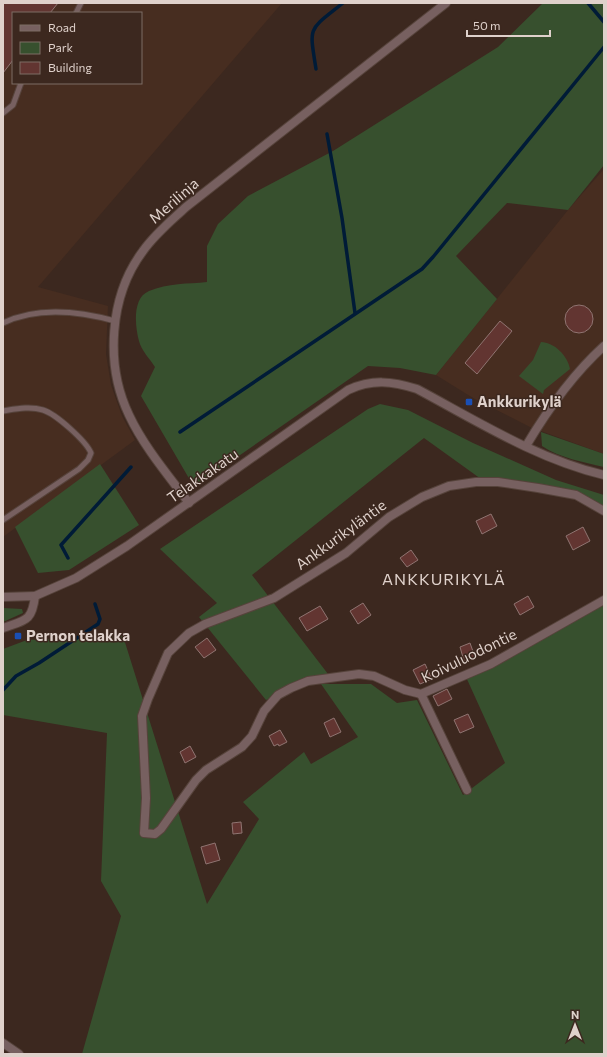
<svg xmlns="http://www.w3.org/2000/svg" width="607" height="1057" viewBox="0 0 607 1057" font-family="Commissioner,sans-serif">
<rect width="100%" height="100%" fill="#3c281f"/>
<!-- built -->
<g fill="#472d20" fill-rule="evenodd">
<path d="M 3,3 L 282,3 L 38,287 L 108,306 L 106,354 L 111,385 L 122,416 L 135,440 L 3,537 ZM 13,13 L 141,13 L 141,83 L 13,83 Z"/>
<path d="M 604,169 L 604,454 L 530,427 L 473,398 L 436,375 L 568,210 Z"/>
</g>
<!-- green -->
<g fill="#37502e">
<path d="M 543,3 L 604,3 L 604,165 L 568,210 L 507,203 L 456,256 L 497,299 L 436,375 L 400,368 L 368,366 L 194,487 L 141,396 L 155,367 C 150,359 141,350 139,341 C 135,326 132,298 149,291 C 168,283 188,284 207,282 L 207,246 L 218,224 L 248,196 L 333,151 L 498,47 Z"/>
<path d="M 541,342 C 554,342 568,356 570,369 L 544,390 L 543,394 L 519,376 L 533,360 Z"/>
<path d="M 380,404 L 408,410 L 473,443 L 556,480 L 604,495 L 604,509 L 574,493 L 552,486 L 516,480 L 481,479 L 424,438 L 252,575 L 328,674 L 266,700 L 199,617 L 217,603 L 160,549 L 368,409 Z"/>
<path d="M 541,432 L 604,454 L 604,467 C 583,462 560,458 542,446 Z"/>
<path d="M 100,464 L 139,525 L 69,570 L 38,573 L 15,527 Z"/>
<path d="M 604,605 L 604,1054 L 82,1054 L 121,916 L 101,881 L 107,733 L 3,715 L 3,649 L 27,640 L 123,636 L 207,904 L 259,819 L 243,802 L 304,752 L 311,764 L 358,737 L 321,684 L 371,684 L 397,703 L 417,700 L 463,795 L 505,763 L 466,677 Z"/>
<path d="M 3,608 L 22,609 L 23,613 L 3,622 Z"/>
</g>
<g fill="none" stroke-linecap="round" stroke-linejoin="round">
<!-- stream -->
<g stroke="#001b37" stroke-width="3.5">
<path d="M 588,3 L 604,22"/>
<path d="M 316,69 C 309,25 308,31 343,3"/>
<path d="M 327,134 L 342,218 L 355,313"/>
<path d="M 180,432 L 422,269 L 433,257 L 604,47"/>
<path d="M 68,558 L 61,545 L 131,467"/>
<path d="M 3,690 L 16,676 L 39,663 L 98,624 L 100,619 L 95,604"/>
</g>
</g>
<!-- building -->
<g fill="#623531" stroke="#8f7471">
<path d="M 3,3 L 58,3 L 50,13 L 13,13 L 13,60 L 3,73 Z"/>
<circle cx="579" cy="319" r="14"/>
<path d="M 500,321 L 512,331 L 477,374 L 465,363 Z"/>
<path d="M 491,514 L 497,526 L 482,534 L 476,521 Z"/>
<path d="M 583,527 L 590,541 L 573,550 L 566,536 Z"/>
<path d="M 411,550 L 418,560 L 407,567 L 400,558 Z"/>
<path d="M 528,596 L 534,607 L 520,615 L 514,604 Z"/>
<path d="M 363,603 L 371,615 L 358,624 L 350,611 Z"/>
<path d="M 320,606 L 328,619 L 307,631 L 299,618 Z"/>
<path d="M 207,638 L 216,650 L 204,658 L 195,647 Z"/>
<path d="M 470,643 L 475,657 L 464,661 L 460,647 Z"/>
<path d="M 425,664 L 432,679 L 420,684 L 413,670 Z"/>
<path d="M 447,689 L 452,699 L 438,706 L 433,696 Z"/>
<path d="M 468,714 L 474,727 L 460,733 L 454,720 Z"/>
<path d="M 334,718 L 341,732 L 330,737 L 324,723 Z"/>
<path d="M 280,730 L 287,742 L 279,746 L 278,744 L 274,746 L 269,736 Z"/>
<path d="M 190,746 L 196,757 L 185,763 L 180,752 Z"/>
<path d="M 241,822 L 242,833 L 233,834 L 232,823 Z"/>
<path d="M 215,843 L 220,860 L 206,864 L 201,847 Z"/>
</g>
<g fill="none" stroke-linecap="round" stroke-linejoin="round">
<!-- service casing -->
<g stroke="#56433b" stroke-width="7">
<g id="service">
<path d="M 76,13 L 81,3"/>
<path d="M 3,113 L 13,105 L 21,83"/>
<path d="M 3,323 C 38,306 79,311 115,321"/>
<path d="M 3,411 C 16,409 30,406 43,410 C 56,414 86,441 91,453 L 88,460 L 79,469 L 3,520"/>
</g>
</g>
<!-- minor casing -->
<g stroke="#56433b" stroke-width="10">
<g id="minor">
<path d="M 526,446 C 548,409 572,375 604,346"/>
<path d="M 604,511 L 576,495 L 538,488 L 498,482 L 476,482 L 449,486 L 422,497 L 389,517 L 346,553 L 274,598 L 205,624 L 189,633 L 168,653 L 148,699 L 142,716 L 146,798 L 144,833 L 155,834 L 161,829 L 196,780 L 206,770 L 242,747 L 252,736 L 264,711 L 278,695 L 291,688 L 308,681 L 359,674 L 374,676 L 405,690 L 421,694 L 491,664 L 604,600"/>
<path d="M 3,597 L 35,596 C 32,622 25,620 3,628"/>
<path d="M 421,694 L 467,790"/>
<path d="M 3,1043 L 19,1054"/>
</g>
</g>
<!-- tertiary casing -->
<g stroke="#56433b" stroke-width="10">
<g id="tertiary">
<path d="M 189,503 C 168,475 144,447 129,415 C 105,365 109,296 143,251 C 155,234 171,221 186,207 L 446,3"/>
<path d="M 35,596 L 76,578 L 127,546 L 348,390 C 372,379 392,381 417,389 C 477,421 537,459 604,475"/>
</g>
</g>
<!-- service -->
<use href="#service" stroke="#776060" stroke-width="5"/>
<!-- minor -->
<use href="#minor" stroke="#776060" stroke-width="8"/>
<!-- tertiary -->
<use href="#tertiary" stroke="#776060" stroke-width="8"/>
</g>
<!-- markers -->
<g fill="#1a4fb4" stroke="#3c281f" stroke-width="1.5">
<rect x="465" y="398" width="8" height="8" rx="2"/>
<rect x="14" y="632" width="8" height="8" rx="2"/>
</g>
<g text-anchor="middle" stroke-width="3" stroke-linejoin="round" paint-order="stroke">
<!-- street labels -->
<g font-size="15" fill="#dfd1cb" stroke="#3c281f">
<text transform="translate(174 201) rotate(-41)" y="5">Merilinja</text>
<text transform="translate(203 476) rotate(-35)" y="5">Telakkakatu</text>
<text transform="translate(341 535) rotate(-36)" y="5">Ankkurikyläntie</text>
<text transform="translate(469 656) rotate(-26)" y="5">Koivuluodontie</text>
</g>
<!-- poi labels -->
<g font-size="15" font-weight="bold" fill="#dfd1cb" stroke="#3c281f" text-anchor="start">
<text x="477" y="407">Ankkurikylä</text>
<text x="26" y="641">Pernon telakka</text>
</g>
<!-- neighbourhood labels -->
<g font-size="16" letter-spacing="1" fill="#dfd1cb" stroke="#3c281f">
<text x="444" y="585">ANKKURIKYLÄ</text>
</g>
</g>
<!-- border -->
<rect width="607" height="1057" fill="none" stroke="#dfd1cb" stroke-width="8"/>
<!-- legend -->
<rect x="12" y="12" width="130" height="72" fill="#3c281f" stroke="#7d6c64"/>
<rect x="20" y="25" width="20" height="6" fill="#776060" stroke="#7d6c64"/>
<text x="48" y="32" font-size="12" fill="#dfd1cb">Road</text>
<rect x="20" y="42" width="20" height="12" fill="#37502e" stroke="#7d6c64"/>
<text x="48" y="52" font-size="12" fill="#dfd1cb">Park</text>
<rect x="20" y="62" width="20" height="12" fill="#623531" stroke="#7d6c64"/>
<text x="48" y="72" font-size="12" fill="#dfd1cb">Building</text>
<!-- north arrow -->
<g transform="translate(575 1025)" stroke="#3c281f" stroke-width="3" paint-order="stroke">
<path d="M0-3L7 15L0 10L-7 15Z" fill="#dfd1cb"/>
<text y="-6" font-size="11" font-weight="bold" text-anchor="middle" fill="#dfd1cb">N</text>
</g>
<!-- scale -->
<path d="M467 30v6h83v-6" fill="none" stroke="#dfd1cb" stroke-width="2"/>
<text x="473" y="30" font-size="12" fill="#dfd1cb" stroke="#3c281f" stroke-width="3" paint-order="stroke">50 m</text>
</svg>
